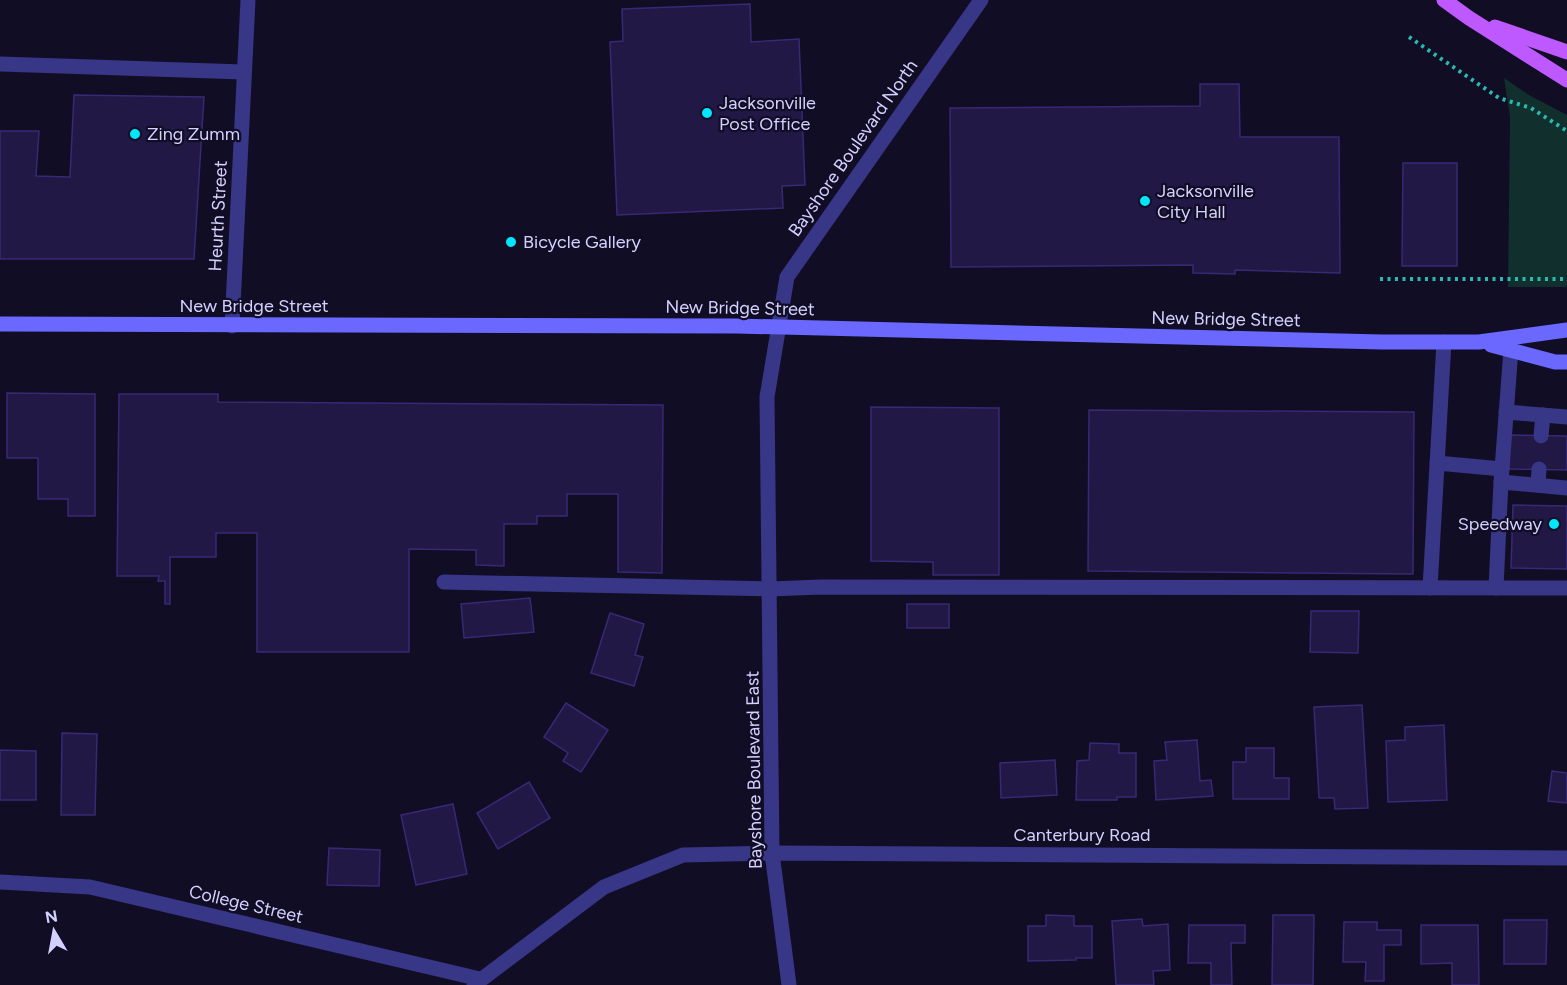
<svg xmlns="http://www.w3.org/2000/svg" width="1567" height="985" viewBox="0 0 1567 985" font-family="Figtree,sans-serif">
<rect width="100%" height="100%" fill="#110d25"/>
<!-- green -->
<path fill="#102f2d" d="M 1504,78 L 1529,95 L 1567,115 L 1567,287 L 1508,287 L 1510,117 Z"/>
<!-- building -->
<g fill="#211846" stroke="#372974" stroke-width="1.5">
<path d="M 750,4 L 751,42 L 799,39 L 805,185 L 782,186 L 783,208 L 617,215 L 610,42 L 623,41 L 622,9 Z"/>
<path d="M 1200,84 L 1239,84 L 1240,137 L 1339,137 L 1340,273 L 1235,270 L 1235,274 L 1193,273 L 1193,265 L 951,267 L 950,108 L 1200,106 Z"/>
<path d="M 74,95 L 204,97 L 194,259 L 0,259 L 0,131 L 39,131 L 36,176 L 70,177 Z"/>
<path d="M 1403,163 L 1457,163 L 1457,266 L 1402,266 Z"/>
<path d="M 7,393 L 95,394 L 95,516 L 68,516 L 68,499 L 38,499 L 38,458 L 7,458 Z"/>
<path d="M 119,394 L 218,394 L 218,402 L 663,405 L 662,573 L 618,572 L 618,494 L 567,494 L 567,516 L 537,516 L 537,524 L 504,524 L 504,566 L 476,565 L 476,550 L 409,549 L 409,652 L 257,652 L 257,533 L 216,533 L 216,557 L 170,557 L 170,604 L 165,604 L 165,581 L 158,581 L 159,576 L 117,576 Z"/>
<path d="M 871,407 L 999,408 L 999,575 L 933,575 L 933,562 L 871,561 Z"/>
<path d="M 1089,410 L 1414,412 L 1413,574 L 1088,571 Z"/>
<path d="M 1509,435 L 1567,436 L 1567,470 L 1509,469 Z"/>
<path d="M 1513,505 L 1567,506 L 1567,569 L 1511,568 Z"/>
<path d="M 530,598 L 534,632 L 464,638 L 461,604 Z"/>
<rect x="907" y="604" width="42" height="24"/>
<path d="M 1311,611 L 1359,611 L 1358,653 L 1310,652 Z"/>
<path d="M 610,613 L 644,624 L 635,655 L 643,657 L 634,686 L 591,673 Z"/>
<path d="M 566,703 L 608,730 L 581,772 L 563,761 L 568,753 L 544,737 Z"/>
<path d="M 1362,705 L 1368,808 L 1335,809 L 1334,798 L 1319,798 L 1314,707 Z"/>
<path d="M 1444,725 L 1447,800 L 1388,802 L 1386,741 L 1405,740 L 1405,727 Z"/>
<path d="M 62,733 L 97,734 L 95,815 L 61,815 Z"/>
<path d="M 1197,740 L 1200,781 L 1211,780 L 1213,796 L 1156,800 L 1154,761 L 1167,760 L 1165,742 Z"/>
<path d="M 1090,743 L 1119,744 L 1119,753 L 1136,753 L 1136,797 L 1117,797 L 1117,800 L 1076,800 L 1077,761 L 1089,760 Z"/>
<path d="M 1246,748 L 1274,748 L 1274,778 L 1289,778 L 1289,799 L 1233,799 L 1233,762 L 1246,762 Z"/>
<path d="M 0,750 L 36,751 L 36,800 L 0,800 Z"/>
<path d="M 1055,760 L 1057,795 L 1001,798 L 1000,763 Z"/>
<path d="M 1552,771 L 1567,773 L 1567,803 L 1548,801 Z"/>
<path d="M 529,782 L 550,818 L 498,849 L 477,813 Z"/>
<path d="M 453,804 L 467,874 L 416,885 L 401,815 Z"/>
<path d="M 329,848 L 380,850 L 379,886 L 327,885 Z"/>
<path d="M 1046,915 L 1074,916 L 1074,926 L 1092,926 L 1092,958 L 1076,958 L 1076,960 L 1028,961 L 1028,926 L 1046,926 Z"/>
<path d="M 1273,915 L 1314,915 L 1313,985 L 1272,985 Z"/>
<path d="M 1142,919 L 1143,926 L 1168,924 L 1170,970 L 1153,971 L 1154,985 L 1116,985 L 1112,921 Z"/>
<path d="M 1504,920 L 1547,920 L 1546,964 L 1504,964 Z"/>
<path d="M 1344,922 L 1377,922 L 1377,930 L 1401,930 L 1401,945 L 1384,945 L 1384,981 L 1365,981 L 1366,962 L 1343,962 Z"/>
<path d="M 1189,925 L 1245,925 L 1245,943 L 1231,943 L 1232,985 L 1211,985 L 1211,963 L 1188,963 Z"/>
<path d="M 1421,925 L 1478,925 L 1479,985 L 1452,985 L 1452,963 L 1421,964 Z"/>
</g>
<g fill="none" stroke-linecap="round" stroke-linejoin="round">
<!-- path -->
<g stroke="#28bbb1" stroke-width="4" stroke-dasharray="3 4.5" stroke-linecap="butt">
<path d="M 1409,37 L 1499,98 L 1531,108 L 1567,131"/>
<path d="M 1380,279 L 1567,279"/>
</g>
<!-- lane -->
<g stroke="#383686" stroke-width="15">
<path d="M 0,64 L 244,72"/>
<path d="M 1511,349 L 1501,482 L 1567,488"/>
<path d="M 1506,412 L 1567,417"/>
<path d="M 1541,436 L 1543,415"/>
<path d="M 1437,463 L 1502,469"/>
<path d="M 1538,485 L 1539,469"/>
<path d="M 444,582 L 770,589 L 821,587 L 1567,588"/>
<path d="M 1430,588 L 1444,342"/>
<path d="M 1496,588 L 1501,482"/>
</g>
<!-- street -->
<g stroke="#383686" stroke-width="15">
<path d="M 232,326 L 248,0"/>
<path d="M 0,882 L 90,887 L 480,979"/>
<path d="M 474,985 L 604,887 L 683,855 L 772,853 L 1567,858"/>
<path d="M 789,985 L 772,853 L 767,397 L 787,277 L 981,0"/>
</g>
<!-- secondary -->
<g stroke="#6a68ff" stroke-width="15">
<path d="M 0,324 L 737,326 L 1382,342 L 1479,342 L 1567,330"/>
<path d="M 1491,345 L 1555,362 L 1567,362"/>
</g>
<!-- primary -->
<g stroke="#be58ff" stroke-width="15">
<path d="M 1444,0 L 1469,18 L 1567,80"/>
<path d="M 1495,27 L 1567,52"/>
</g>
</g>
<!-- markers -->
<g fill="#00e6fc" stroke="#110d25" stroke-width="2">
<circle cx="707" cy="113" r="6"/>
<circle cx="135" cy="134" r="6"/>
<circle cx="1145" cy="201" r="6"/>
<circle cx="511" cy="242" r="6"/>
<circle cx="1554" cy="524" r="6"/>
</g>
<g text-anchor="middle" stroke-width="4.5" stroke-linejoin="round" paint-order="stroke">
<!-- poi labels -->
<g font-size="18" fill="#d5d1ff" stroke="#110d25" text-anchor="start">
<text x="719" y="109">Jacksonville<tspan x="719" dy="21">Post Office</tspan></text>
<text x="147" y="140">Zing Zumm</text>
<text x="1157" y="197">Jacksonville<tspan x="1157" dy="21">City Hall</tspan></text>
<text x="523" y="248">Bicycle Gallery</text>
<text x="1542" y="530" text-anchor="end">Speedway</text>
</g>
<!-- street labels -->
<g font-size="18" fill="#d5d1ff" stroke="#110d25">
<text transform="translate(853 148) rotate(-55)" y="6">Bayshore Boulevard North</text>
<text transform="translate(218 216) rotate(-87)" y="6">Heurth Street</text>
<text x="254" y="312">New Bridge Street</text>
<text transform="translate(740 308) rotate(1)" y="6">New Bridge Street</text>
<text transform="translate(1226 319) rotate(1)" y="6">New Bridge Street</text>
<text transform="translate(754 770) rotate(-91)" y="6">Bayshore Boulevard East</text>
<text x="1082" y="841">Canterbury Road</text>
<text transform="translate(246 904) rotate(13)" y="6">College Street</text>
</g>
</g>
<!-- north arrow -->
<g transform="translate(54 931) rotate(350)" stroke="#110d25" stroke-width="4.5" paint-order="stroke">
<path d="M0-4.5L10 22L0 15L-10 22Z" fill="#d5d1ff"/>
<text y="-9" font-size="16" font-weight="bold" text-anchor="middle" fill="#d5d1ff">N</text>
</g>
</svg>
